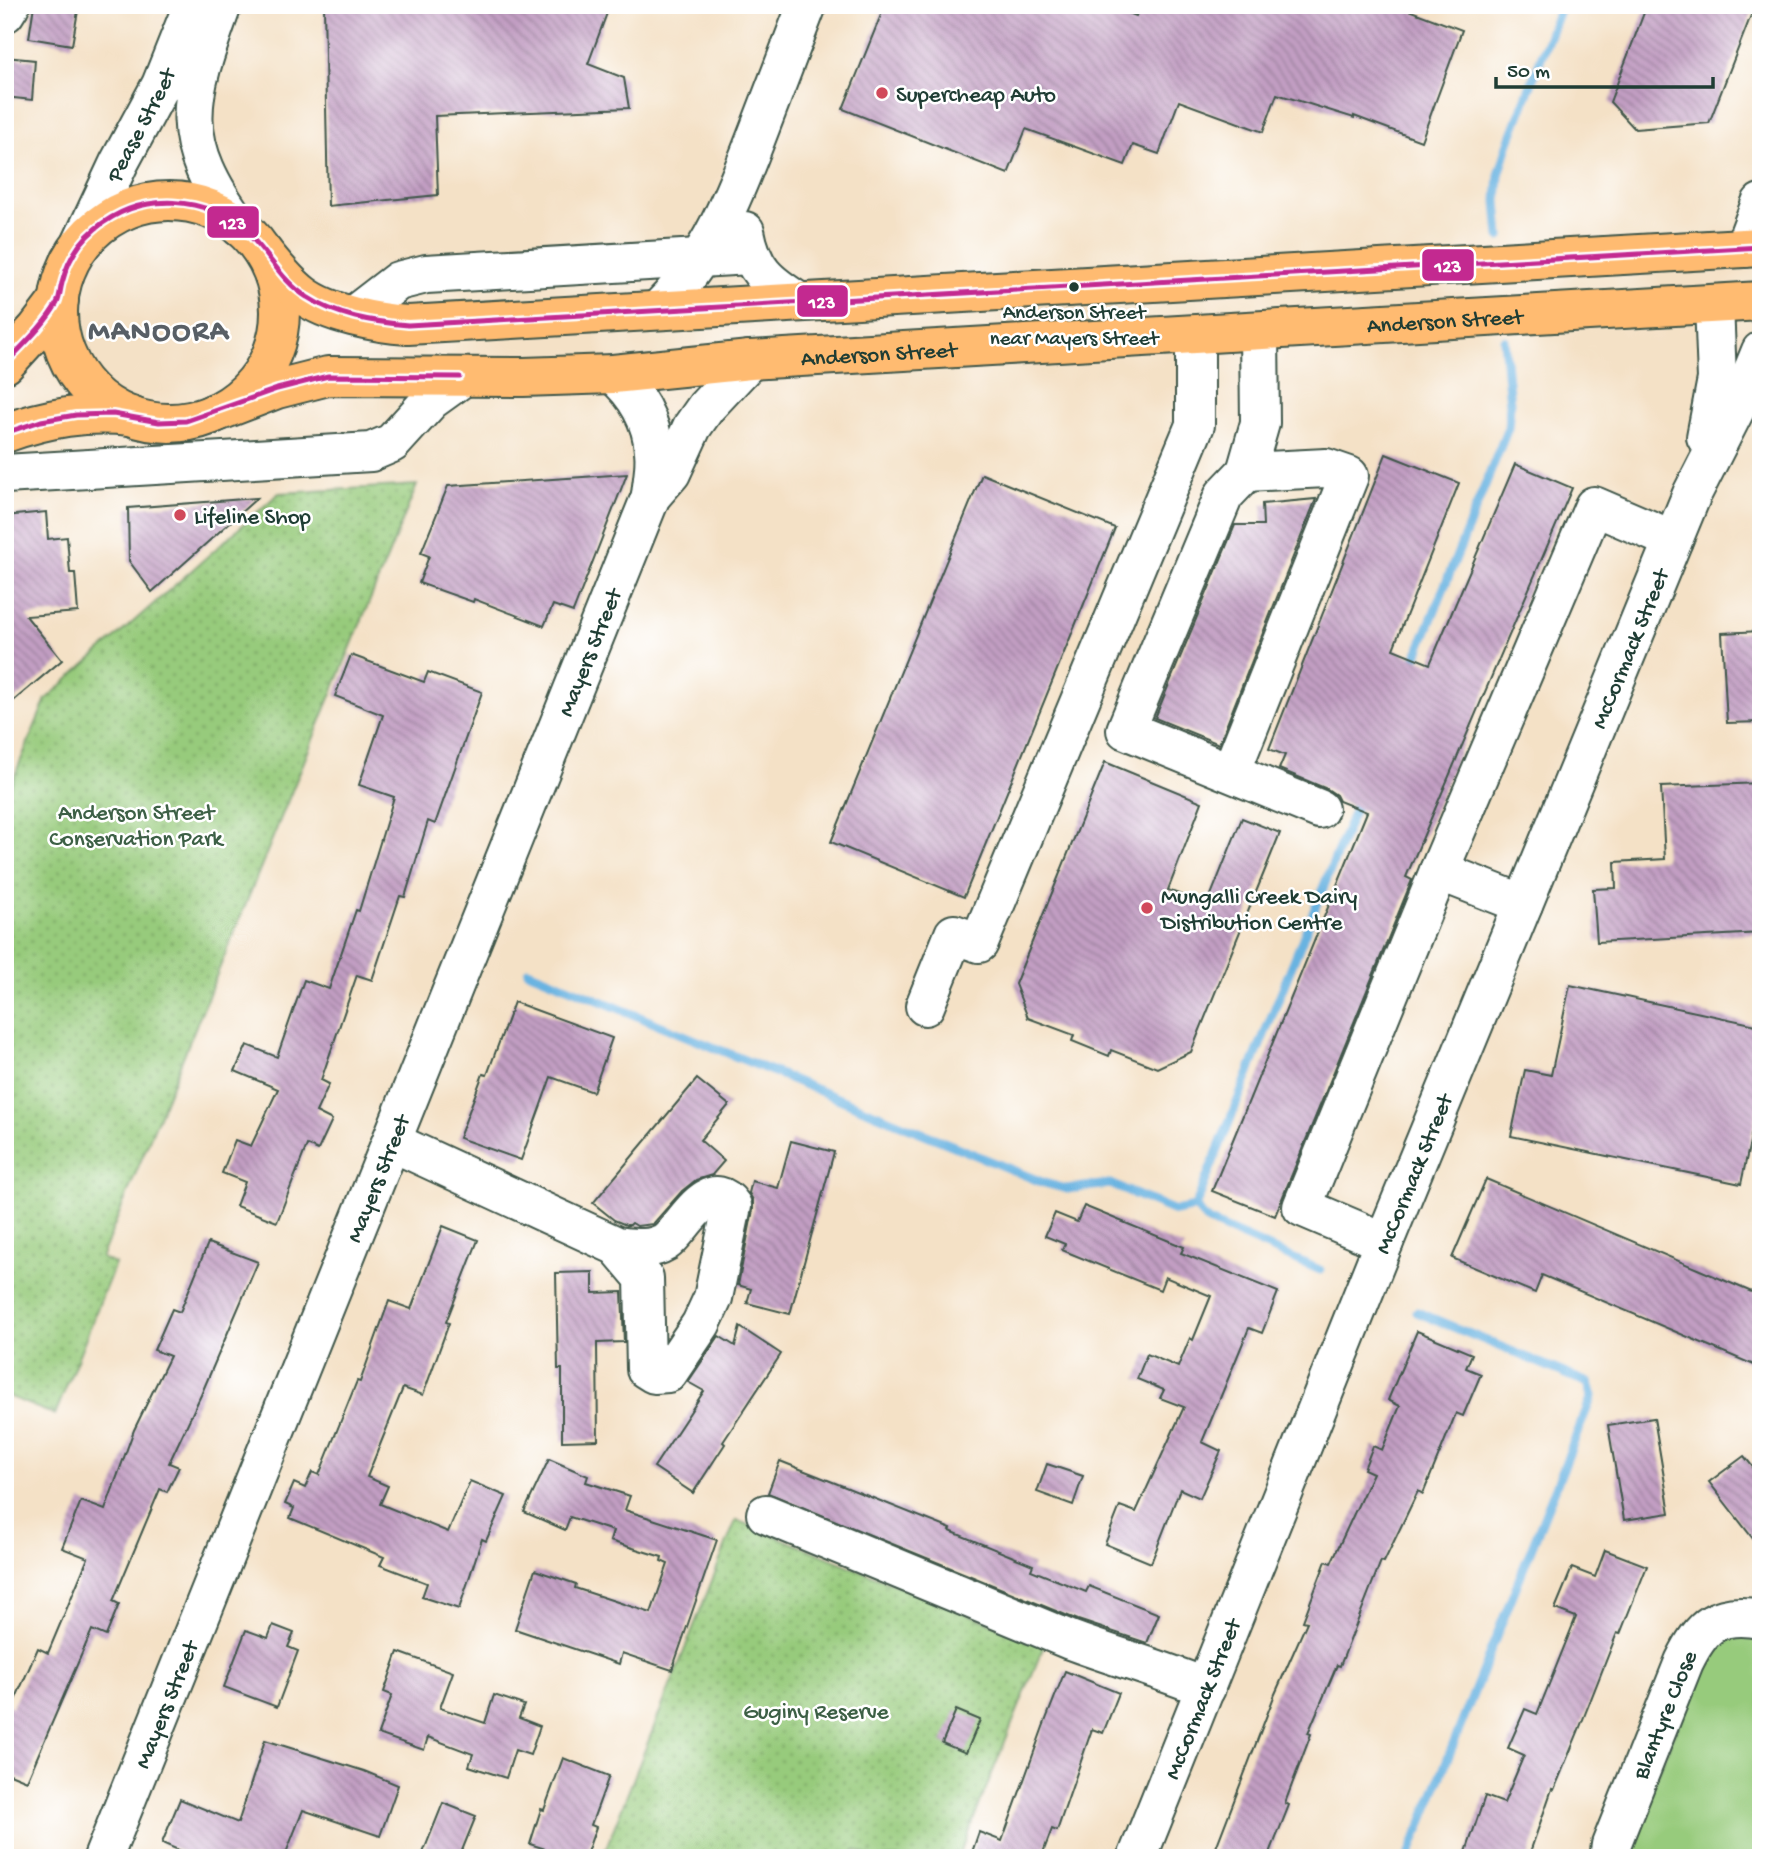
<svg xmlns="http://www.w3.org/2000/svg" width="1766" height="1863" viewBox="0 0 1766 1863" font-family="'Gochi Hand',sans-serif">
<defs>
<pattern id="park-dots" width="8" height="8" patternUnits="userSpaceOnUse" patternTransform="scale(1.75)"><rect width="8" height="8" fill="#97cb7b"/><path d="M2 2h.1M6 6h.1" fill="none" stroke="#7ba666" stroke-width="1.8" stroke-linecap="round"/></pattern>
<pattern id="building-back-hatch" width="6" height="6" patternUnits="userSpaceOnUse" patternTransform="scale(1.75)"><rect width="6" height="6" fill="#c29ec3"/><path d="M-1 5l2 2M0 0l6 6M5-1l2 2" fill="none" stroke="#9d829f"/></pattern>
</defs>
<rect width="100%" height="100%" fill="#fff"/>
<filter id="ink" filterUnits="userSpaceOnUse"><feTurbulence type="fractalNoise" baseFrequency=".0143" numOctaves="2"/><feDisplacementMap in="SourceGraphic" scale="14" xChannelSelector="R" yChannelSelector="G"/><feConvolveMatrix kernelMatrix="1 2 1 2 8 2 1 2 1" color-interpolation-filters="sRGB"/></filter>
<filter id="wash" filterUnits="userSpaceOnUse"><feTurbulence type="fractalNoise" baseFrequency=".00686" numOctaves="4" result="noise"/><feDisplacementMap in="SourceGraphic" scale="28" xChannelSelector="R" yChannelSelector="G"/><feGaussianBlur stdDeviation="1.57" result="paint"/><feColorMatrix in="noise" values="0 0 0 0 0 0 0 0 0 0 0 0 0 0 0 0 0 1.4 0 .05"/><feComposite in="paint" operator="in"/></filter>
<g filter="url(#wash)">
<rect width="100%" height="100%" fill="#f4e1c6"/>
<!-- grass -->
<path fill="#97cb7b" stroke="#5b8458" stroke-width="2" d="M 1761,1635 L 1761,1858 L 1623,1858 L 1709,1648 L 1717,1637 Z"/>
<!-- park -->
<g fill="url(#park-dots)" stroke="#5b8458" stroke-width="2">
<path d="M 417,485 L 101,1258 L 115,1264 L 55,1415 L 5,1395 L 5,799 L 46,699 L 279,493 Z"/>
<path d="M 736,1520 L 1044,1645 L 958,1858 L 874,1858 L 855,1850 L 851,1858 L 602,1858 Z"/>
</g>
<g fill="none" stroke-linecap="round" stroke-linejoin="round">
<!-- stream -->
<g stroke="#69b3e1" stroke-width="9">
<path d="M 1500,237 L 1497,201 L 1499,175 L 1508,145 L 1561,5"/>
<path d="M 1411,670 L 1508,428 L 1510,404 L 1504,340"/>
<path d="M 528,971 L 1044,1183 L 1067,1189 L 1110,1184 L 1175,1211 L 1195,1207 L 1208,1221 L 1320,1270"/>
<path d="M 1195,1207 L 1360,796"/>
<path d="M 1408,1858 L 1592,1396 L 1588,1383 L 1417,1312"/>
</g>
</g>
<g id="blocks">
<!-- building -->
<g fill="url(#building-back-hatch)">
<path d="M 34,5 L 79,5 L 72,45 L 29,38 Z"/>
<path d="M 324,5 L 610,5 L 588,64 L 624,78 L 629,108 L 435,116 L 438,195 L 328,206 Z"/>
<path d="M 885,5 L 1107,5 L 1136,16 L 1140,5 L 1395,5 L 1462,30 L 1421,141 L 1354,116 L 1354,118 L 1277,94 L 1263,132 L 1179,101 L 1159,154 L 1133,145 L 1125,165 L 1026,129 L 1008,174 L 843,109 Z"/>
<path d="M 1647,5 L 1755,5 L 1709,123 L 1635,129 L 1610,102 Z"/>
<path d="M 5,57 L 35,60 L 32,100 L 5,97 Z"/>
<path d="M 1386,454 L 1459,483 L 1393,649 L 1430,664 L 1515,464 L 1572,488 L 1406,877 L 1412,880 L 1275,1216 L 1212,1191 L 1367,812 L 1339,801 L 1336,795 L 1327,789 L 1279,769 L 1285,755 L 1269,749 Z"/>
<path d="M 627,474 L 573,612 L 553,605 L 544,626 L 474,599 L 473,602 L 419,583 L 429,556 L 421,553 L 448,486 Z"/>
<path d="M 982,474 L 1115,528 L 964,897 L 831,842 Z"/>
<path d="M 257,498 L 152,592 L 129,561 L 128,508 Z"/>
<path d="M 1316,499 L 1219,744 L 1155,718 L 1235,525 L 1263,525 L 1262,504 Z"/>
<path d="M 46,512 L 48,539 L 67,537 L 70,573 L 75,573 L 78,612 L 26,616 L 62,660 L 5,708 L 5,516 Z"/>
<path d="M 1761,631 L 1761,722 L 1727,723 L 1722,633 Z"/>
<path d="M 351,655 L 424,682 L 428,672 L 482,692 L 435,824 L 428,821 L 405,897 L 400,896 L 372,980 L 357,975 L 321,1080 L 329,1084 L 316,1112 L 332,1120 L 318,1150 L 307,1145 L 277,1222 L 236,1206 L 245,1182 L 222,1173 L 235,1140 L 251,1146 L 278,1089 L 235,1071 L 247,1045 L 277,1057 L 304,980 L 329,989 L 356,910 L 359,911 L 394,797 L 359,785 L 383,715 L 335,696 Z"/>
<path d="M 1105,762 L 1202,802 L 1168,890 L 1207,905 L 1242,818 L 1280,833 L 1191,1052 L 1157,1068 L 1111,1050 L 1109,1056 L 1072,1041 L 1074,1035 L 1028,1018 L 1015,984 Z"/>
<path d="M 1761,783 L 1761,933 L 1597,942 L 1593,889 L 1616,888 L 1615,862 L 1665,859 L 1661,787 Z"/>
<path d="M 1570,985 L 1761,1026 L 1761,1105 L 1758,1104 L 1741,1184 L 1511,1136 L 1525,1070 L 1551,1075 Z"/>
<path d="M 514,1002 L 612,1038 L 593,1092 L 551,1077 L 521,1160 L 459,1138 L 483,1074 L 487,1075 Z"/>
<path d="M 697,1079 L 729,1105 L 700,1140 L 724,1161 L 712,1175 L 696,1180 L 682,1191 L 653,1224 L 637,1226 L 632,1223 L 630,1225 L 626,1225 L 614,1220 L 593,1203 Z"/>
<path d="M 791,1141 L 834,1152 L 790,1314 L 747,1303 L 751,1289 L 738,1285 L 753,1210 L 753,1200 L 749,1193 L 752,1181 L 778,1188 Z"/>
<path d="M 1486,1179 L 1761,1296 L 1761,1368 L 1542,1275 L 1535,1293 L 1452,1258 Z"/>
<path d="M 1084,1206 L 1184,1247 L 1181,1253 L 1278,1292 L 1262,1333 L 1249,1328 L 1202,1442 L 1221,1451 L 1200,1498 L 1180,1489 L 1151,1563 L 1105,1544 L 1120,1506 L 1136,1512 L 1184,1407 L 1160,1398 L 1164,1390 L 1137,1379 L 1147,1354 L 1178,1367 L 1190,1338 L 1193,1340 L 1211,1296 L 1165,1277 L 1160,1290 L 1062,1250 L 1065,1244 L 1045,1236 L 1055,1213 L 1077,1222 Z"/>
<path d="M 443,1226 L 478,1240 L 446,1322 L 449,1323 L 423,1395 L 403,1388 L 367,1477 L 388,1486 L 380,1504 L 448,1532 L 470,1481 L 506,1496 L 486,1541 L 482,1539 L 459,1609 L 422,1597 L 427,1583 L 380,1565 L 384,1557 L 290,1518 L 294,1508 L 285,1504 L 294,1483 L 305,1488 L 312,1472 L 319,1475 L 357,1381 L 360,1382 L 389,1301 L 411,1309 Z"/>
<path d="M 208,1243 L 258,1262 L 201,1395 L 169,1463 L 179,1467 L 167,1492 L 160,1489 L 113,1601 L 119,1604 L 106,1636 L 92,1630 L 27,1781 L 5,1772 L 5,1704 L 12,1707 L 38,1648 L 48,1653 L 88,1558 L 62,1548 L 81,1501 L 105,1510 L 134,1430 L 170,1356 L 154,1350 L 172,1309 L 180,1312 Z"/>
<path d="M 593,1272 L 593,1293 L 622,1292 L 624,1342 L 597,1343 L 598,1440 L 562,1441 L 562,1369 L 558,1369 L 556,1273 Z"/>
<path d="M 740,1327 L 781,1354 L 723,1442 L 725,1444 L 693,1493 L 654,1467 L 704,1391 L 688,1382 L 719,1336 L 735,1346 Z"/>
<path d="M 1417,1331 L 1472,1354 L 1466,1368 L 1481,1374 L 1463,1416 L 1456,1413 L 1423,1494 L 1418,1491 L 1384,1562 L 1381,1561 L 1340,1666 L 1337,1665 L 1308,1733 L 1311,1734 L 1285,1803 L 1289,1805 L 1268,1858 L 1212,1858 L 1275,1694 L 1307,1622 L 1303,1621 L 1326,1561 L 1331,1563 L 1373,1473 L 1364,1469 L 1373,1446 L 1382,1450 L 1400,1406 L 1388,1400 Z"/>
<path d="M 1654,1418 L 1670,1513 L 1624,1520 L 1608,1425 Z"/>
<path d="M 1744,1456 L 1761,1477 L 1761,1549 L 1709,1482 Z"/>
<path d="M 549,1459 L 588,1476 L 586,1482 L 630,1496 L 625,1510 L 717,1540 L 672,1670 L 622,1653 L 619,1664 L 515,1629 L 535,1570 L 576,1584 L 575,1588 L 651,1613 L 668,1564 L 661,1561 L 662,1557 L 610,1541 L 613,1531 L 570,1517 L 565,1530 L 524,1512 Z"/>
<path d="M 780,1461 L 951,1529 L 950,1531 L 1033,1565 L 1031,1570 L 1086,1592 L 1089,1586 L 1159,1614 L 1147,1643 L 1078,1620 L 768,1493 Z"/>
<path d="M 1047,1464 L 1083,1476 L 1073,1505 L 1037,1492 Z"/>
<path d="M 1605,1550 L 1647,1566 L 1620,1634 L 1617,1633 L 1578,1732 L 1554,1790 L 1552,1789 L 1528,1858 L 1464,1858 L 1485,1796 L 1504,1803 L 1524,1755 L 1508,1748 L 1525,1709 L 1537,1714 L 1576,1617 L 1555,1609 L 1572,1568 L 1595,1577 Z"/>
<path d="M 273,1625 L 294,1633 L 288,1647 L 298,1651 L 277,1707 L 224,1687 L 246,1630 L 268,1638 Z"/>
<path d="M 398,1652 L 453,1672 L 440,1708 L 485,1723 L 494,1695 L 524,1705 L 519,1718 L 540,1726 L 530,1755 L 515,1750 L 506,1778 L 469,1766 L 473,1754 L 428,1737 L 424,1750 L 378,1734 L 392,1695 L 384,1692 Z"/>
<path d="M 1065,1671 L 1119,1693 L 1103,1733 L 1092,1729 L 1057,1831 L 1052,1829 L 1041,1858 L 970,1858 L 979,1832 L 1002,1841 L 1043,1727 Z"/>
<path d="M 956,1710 L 980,1720 L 966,1753 L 942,1743 Z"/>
<path d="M 265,1740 L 364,1771 L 398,1785 L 380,1836 L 303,1810 L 284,1858 L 197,1858 L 162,1843 L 180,1799 L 238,1823 Z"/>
<path d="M 563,1758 L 609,1776 L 591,1825 L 596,1827 L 585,1858 L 573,1858 L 530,1844 L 541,1809 L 544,1810 Z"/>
<path d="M 443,1803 L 476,1816 L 459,1858 L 421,1858 Z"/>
</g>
</g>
</g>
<g filter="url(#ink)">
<use href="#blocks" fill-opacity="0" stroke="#3f564a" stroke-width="2"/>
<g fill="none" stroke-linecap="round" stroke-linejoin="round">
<!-- minor casing -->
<g stroke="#3f564a" stroke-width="42">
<g id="minor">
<path d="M 222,5 C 187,102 175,139 240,227"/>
<path d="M 5,13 L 10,5"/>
<path d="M 745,231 C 752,270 767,282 799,302"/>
<path id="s1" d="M 82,242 L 119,163 L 161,85 L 193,5"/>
<path d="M 1744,248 L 1761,203"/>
<path d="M 659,309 C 710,259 736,191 761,125 C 776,85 792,45 807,5"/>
<path d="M 354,315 L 398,281 L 426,274 L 750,255"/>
<path d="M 613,374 C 636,393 652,421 654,451 C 656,466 652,482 651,496"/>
<path d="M 1706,437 L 1717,379 L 1714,304"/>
<path d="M 1246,472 L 1224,495 L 1126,730 L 1319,809"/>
<path d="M 5,474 L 371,452 L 392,443 L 431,400 L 463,377"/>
<path d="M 1231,772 L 1349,476 L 1326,468 L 1246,472 L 1260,423 L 1259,332"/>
<path d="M 1439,871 L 1594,506 L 1673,540"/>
<path d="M 925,1006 L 954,934 L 979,943 L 1195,425 L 1195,336"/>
<path d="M 392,1142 L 617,1246 C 634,1248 650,1251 665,1242 C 682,1231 709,1173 732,1206 L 713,1298 L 701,1324 L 668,1373 L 654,1374 L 646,1369 L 644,1278 L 617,1246"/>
<path d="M 1384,1242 L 1302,1207 L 1439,871 L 1523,904"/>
<path d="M 766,1514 L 1070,1640 C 1116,1657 1160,1669 1206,1688"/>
<path id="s2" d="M 103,1858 L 651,496 L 671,473 L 692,427 L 706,407 L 750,360"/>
<path id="s3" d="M 1137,1858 L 1384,1242 L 1692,494 L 1745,390 L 1761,351"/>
<path id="s4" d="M 1609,1858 L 1611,1845 L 1684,1662 C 1702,1625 1717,1611 1761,1619"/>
</g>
</g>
<!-- major casing -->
<g stroke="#3f564a" stroke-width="42">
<g id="major">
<circle cx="169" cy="312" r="111"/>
<path d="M 262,251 C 275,267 287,283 303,295 C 328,314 377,323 408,325 L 1761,247"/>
<path d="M 5,364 L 37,329 L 59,300"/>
<path id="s5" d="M 212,414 L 277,389 L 328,376 L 523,377 L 613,374 L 750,360 L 1761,301"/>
<path d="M 5,433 C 47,418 86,411 131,416"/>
</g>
</g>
<!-- minor -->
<use href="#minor" stroke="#fff" stroke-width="38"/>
<!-- major -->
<use href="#major" stroke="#ffbb71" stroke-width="38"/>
<!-- bus-1 casing -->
<g stroke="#fff" stroke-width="10">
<g id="bus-1">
<path d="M 5,364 C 23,345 44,326 57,303 C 60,297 60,290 62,283 C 67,263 78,243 95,229 C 141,191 206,194 249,235 C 270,255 282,282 307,297 C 336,316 373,322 408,325 L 1761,247"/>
<path d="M 5,433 L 41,421 L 76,415 L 113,414 L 159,422 L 186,421 L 277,389 L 328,376 L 460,377"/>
</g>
</g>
<!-- bus-1 -->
<use href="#bus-1" stroke="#c32990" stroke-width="5"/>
</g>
</g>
<!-- markers -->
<g fill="#d1495b" stroke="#fff" stroke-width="2.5">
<circle cx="882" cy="93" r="7"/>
<circle cx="180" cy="515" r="7"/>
<circle cx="1147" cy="908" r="7"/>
</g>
<circle fill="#1f3d34" stroke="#fff" stroke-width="2.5" cx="1074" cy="287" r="6"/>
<g text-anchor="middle" stroke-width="5" stroke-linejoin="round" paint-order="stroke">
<!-- bus labels -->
<g font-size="21" fill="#1f3d34" stroke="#fff">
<text x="1074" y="318">Anderson Street<tspan x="1074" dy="26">near Mayers Street</tspan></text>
</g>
<!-- poi labels -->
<g font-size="23" fill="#1f3d34" stroke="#fff" text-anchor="start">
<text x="896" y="101">Supercheap Auto</text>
<text x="194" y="523">Lifeline Shop</text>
<text x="1161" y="903">Mungalli Creek Dairy<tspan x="1161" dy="26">Distribution Centre</tspan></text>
</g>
<!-- street labels -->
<g font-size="23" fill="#1f3d34" stroke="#fff">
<text dy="8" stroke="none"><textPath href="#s1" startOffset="131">Pease Street</textPath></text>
<text dy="8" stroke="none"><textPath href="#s5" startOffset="1241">Anderson Street</textPath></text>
<text dy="8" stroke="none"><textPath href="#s5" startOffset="674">Anderson Street</textPath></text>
<text dy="8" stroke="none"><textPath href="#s3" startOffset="1306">McCormack Street</textPath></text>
<text dy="8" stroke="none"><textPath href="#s2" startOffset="1300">Mayers Street</textPath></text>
<text dy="8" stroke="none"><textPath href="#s3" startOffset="738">McCormack Street</textPath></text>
<text dy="8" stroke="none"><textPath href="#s2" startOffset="733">Mayers Street</textPath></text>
<text dy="8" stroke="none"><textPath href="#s3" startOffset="172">McCormack Street</textPath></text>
<text dy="8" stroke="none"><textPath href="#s2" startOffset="166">Mayers Street</textPath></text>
<text dy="8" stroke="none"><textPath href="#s4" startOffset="154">Blantyre Close</textPath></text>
</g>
<!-- park labels -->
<g font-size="23" fill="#3d6046" stroke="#fff">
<text x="136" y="819">Anderson Street<tspan x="136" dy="26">Conservation Park</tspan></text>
<text x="816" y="1718">Guginy Reserve</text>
</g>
<!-- district labels -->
<g font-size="30" font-weight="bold" letter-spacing="2" fill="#585f66" stroke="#fff">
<text x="159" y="339">MANOORA</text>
</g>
</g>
<g stroke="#fff" stroke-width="2.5">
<rect x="206" y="205" width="54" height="34" rx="7" fill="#c32990"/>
<rect x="1421" y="248" width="54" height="34" rx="7" fill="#c32990"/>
<rect x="796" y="284" width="53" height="34" rx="7" fill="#c32990"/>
</g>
<g font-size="19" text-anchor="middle" font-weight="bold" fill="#fff">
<text x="233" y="229">123</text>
<text x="1448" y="272">123</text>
<text x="822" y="308">123</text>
</g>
<!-- margin -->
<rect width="1766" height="1863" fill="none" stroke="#fff" stroke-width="28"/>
<!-- scale -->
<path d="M1496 77v10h217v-10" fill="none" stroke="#1f3d34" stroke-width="3.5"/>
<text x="1507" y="77" font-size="21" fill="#1f3d34" stroke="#ffffff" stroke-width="5" paint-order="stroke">50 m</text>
</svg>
